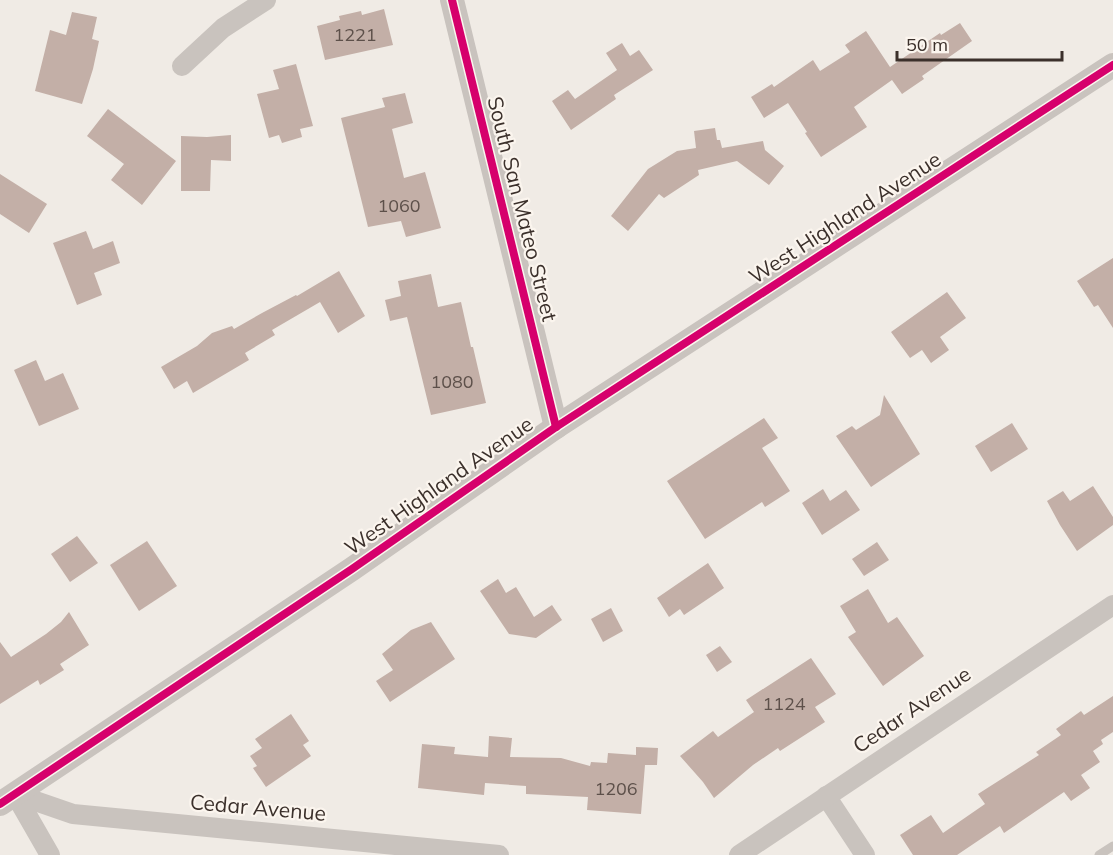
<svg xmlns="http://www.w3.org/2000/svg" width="1113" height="855" viewBox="0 0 1113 855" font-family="Mulish,sans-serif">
<rect width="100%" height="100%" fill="#f0ebe5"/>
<!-- building -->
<g fill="#c3afa7">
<path d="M 384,9 L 393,45 L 325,60 L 317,26 L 340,20 L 339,16 L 361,11 L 362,15 Z"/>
<path d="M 72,12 L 97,17 L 92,39 L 99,41 L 93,69 L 82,104 L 35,91 L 50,30 L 66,35 Z"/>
<path d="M 960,23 L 972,41 L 922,76 L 924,79 L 902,94 L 892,80 L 854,107 L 867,127 L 821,157 L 805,133 L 807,132 L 788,103 L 764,118 L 751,97 L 772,84 L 774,87 L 813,60 L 820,71 L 850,52 L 845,45 L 866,31 L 890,67 L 940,33 L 941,35 Z"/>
<path d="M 622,43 L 630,56 L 639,50 L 653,70 L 614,95 L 616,99 L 571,130 L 552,101 L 568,90 L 575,99 L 617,70 L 606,53 Z"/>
<path d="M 296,64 L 313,126 L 300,129 L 302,137 L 282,143 L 279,135 L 269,138 L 257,94 L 279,89 L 273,70 Z"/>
<path d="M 405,93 L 413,123 L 392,129 L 404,178 L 425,172 L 441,228 L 406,237 L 401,221 L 368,227 L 341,118 L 385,107 L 382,98 Z"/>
<path d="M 108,109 L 176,161 L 142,205 L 111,180 L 124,164 L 87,136 Z"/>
<path d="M 715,128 L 717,140 L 720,140 L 722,148 L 763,141 L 765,150 L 784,166 L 769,185 L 737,161 L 698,170 L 699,175 L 664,198 L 659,194 L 628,231 L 611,216 L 648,169 L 677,151 L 696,148 L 694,131 Z"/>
<path d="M 231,135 L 231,161 L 211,160 L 210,191 L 181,191 L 181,136 L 207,137 Z"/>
<path d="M 0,174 L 47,204 L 29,233 L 0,214 Z"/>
<path d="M 86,231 L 93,249 L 113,241 L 120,263 L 94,273 L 102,295 L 77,305 L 53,243 Z"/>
<path d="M 1113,258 L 1113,328 L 1098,305 L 1094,307 L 1077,281 Z"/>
<path d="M 339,271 L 365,316 L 338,333 L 320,302 L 272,330 L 275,335 L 245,353 L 249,360 L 193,393 L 187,381 L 174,389 L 161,367 L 197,346 L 212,333 L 232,326 L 234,329 L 262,313 L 296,295 L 297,296 Z"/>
<path d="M 431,274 L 438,307 L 461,302 L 471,347 L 473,347 L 486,403 L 431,415 L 407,317 L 390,321 L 385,300 L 401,296 L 398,281 Z"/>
<path d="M 947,292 L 966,318 L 940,337 L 949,350 L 931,363 L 922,350 L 910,358 L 891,332 Z"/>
<path d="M 36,360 L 45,381 L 63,373 L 79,409 L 39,426 L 14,370 Z"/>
<path d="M 884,395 L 920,454 L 871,487 L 836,436 L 852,426 L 856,430 L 880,415 Z"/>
<path d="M 764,418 L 778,438 L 762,448 L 790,491 L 765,507 L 762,502 L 705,539 L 667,481 Z"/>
<path d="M 1012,423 L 1028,449 L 991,472 L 975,446 Z"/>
<path d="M 1093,486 L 1113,517 L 1113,525 L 1077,551 L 1060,525 L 1047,501 L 1063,491 L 1070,501 Z"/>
<path d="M 823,489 L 830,501 L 846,490 L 860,510 L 822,535 L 802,503 Z"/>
<path d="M 77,536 L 98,563 L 70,582 L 51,554 Z"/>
<path d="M 147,541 L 177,586 L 139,611 L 110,565 Z"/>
<path d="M 877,542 L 889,560 L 864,576 L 852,559 Z"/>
<path d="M 708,563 L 724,588 L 684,615 L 680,609 L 669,617 L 657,598 Z"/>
<path d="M 498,579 L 506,593 L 516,587 L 534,617 L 552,605 L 562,620 L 536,638 L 509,634 L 480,591 Z"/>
<path d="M 868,589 L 888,623 L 897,617 L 924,656 L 883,686 L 848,637 L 856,632 L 840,606 Z"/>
<path d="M 611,608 L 623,631 L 603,642 L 591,619 Z"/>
<path d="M 69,612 L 89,645 L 60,664 L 64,670 L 40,685 L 38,680 L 0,704 L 0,642 L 11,657 L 46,634 L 61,622 Z"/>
<path d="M 431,622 L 455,659 L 390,702 L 376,681 L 393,670 L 382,654 L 411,630 Z"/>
<path d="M 720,646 L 732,662 L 717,672 L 706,655 Z"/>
<path d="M 811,658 L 836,694 L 815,707 L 825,722 L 780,751 L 778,748 L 753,765 L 714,798 L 703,782 L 680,756 L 713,731 L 718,737 L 754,712 L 746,700 Z"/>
<path d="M 1113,696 L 1113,732 L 1101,740 L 1103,744 L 1093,751 L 1100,762 L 1081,775 L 1090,788 L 1071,801 L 1064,792 L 1004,833 L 1000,826 L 957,855 L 913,855 L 900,835 L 931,815 L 943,833 L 985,804 L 978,794 L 1039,755 L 1036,752 L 1061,735 L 1056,729 L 1081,711 L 1084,715 Z"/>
<path d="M 291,714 L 309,741 L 303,745 L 311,756 L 266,787 L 253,768 L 257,766 L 250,756 L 262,748 L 255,739 Z"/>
<path d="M 489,736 L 512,738 L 510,757 L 561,758 L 590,766 L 591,762 L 607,763 L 608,753 L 636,755 L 636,747 L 658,748 L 657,765 L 645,765 L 641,814 L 587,810 L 588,797 L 526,794 L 526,786 L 485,783 L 484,795 L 418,788 L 422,744 L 455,747 L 454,754 L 488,757 Z"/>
</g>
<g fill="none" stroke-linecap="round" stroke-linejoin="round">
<!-- service -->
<path stroke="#c9c3be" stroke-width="9" d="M 1099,855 L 1113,846"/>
<!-- minor -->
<g stroke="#c9c3be" stroke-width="20">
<path d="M 182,66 L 223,28 L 266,0"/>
<path d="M 15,794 L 73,814 L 499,855"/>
<path d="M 15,794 L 50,855"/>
<path d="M 826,796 L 865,855"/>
<path d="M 739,855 L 1113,605"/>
</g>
<!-- tertiary -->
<g stroke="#c9c3be" stroke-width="24">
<path d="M 452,0 L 556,427"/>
<path d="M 0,804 L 352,569 L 556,427 L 1113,65"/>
</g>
<!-- cycleway casing -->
<g stroke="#fbf5ee" stroke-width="11">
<g id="cycleway">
<path d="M 452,0 L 556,427"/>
<path d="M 0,804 L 352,569 L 556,427 L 1113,65"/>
</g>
</g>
<!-- cycleway -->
<use href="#cycleway" stroke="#d6006c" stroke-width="8"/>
</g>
<g text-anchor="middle" stroke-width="4.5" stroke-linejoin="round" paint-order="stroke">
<!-- number labels -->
<g font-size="18" fill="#5d504a">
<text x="355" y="41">1221</text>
<text x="399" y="212">1060</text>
<text x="452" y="388">1080</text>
<text x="784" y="710">1124</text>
<text x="616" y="795">1206</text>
</g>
<!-- street labels -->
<g font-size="21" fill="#3b302b" stroke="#fbf5ee">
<text transform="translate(522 209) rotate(76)" y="7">South San Mateo Street</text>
<text transform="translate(845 218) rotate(-33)" y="7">West Highland Avenue</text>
<text transform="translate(439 486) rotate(-35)" y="7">West Highland Avenue</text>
<text transform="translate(912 710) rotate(-34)" y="7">Cedar Avenue</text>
<text transform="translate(258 808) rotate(5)" y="7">Cedar Avenue</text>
</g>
</g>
<!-- scale -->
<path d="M897 51v9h165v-9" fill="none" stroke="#3b302b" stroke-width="3"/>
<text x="906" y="51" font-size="18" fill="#3b302b" stroke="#fbf5ee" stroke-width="4.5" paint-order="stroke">50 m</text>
</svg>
